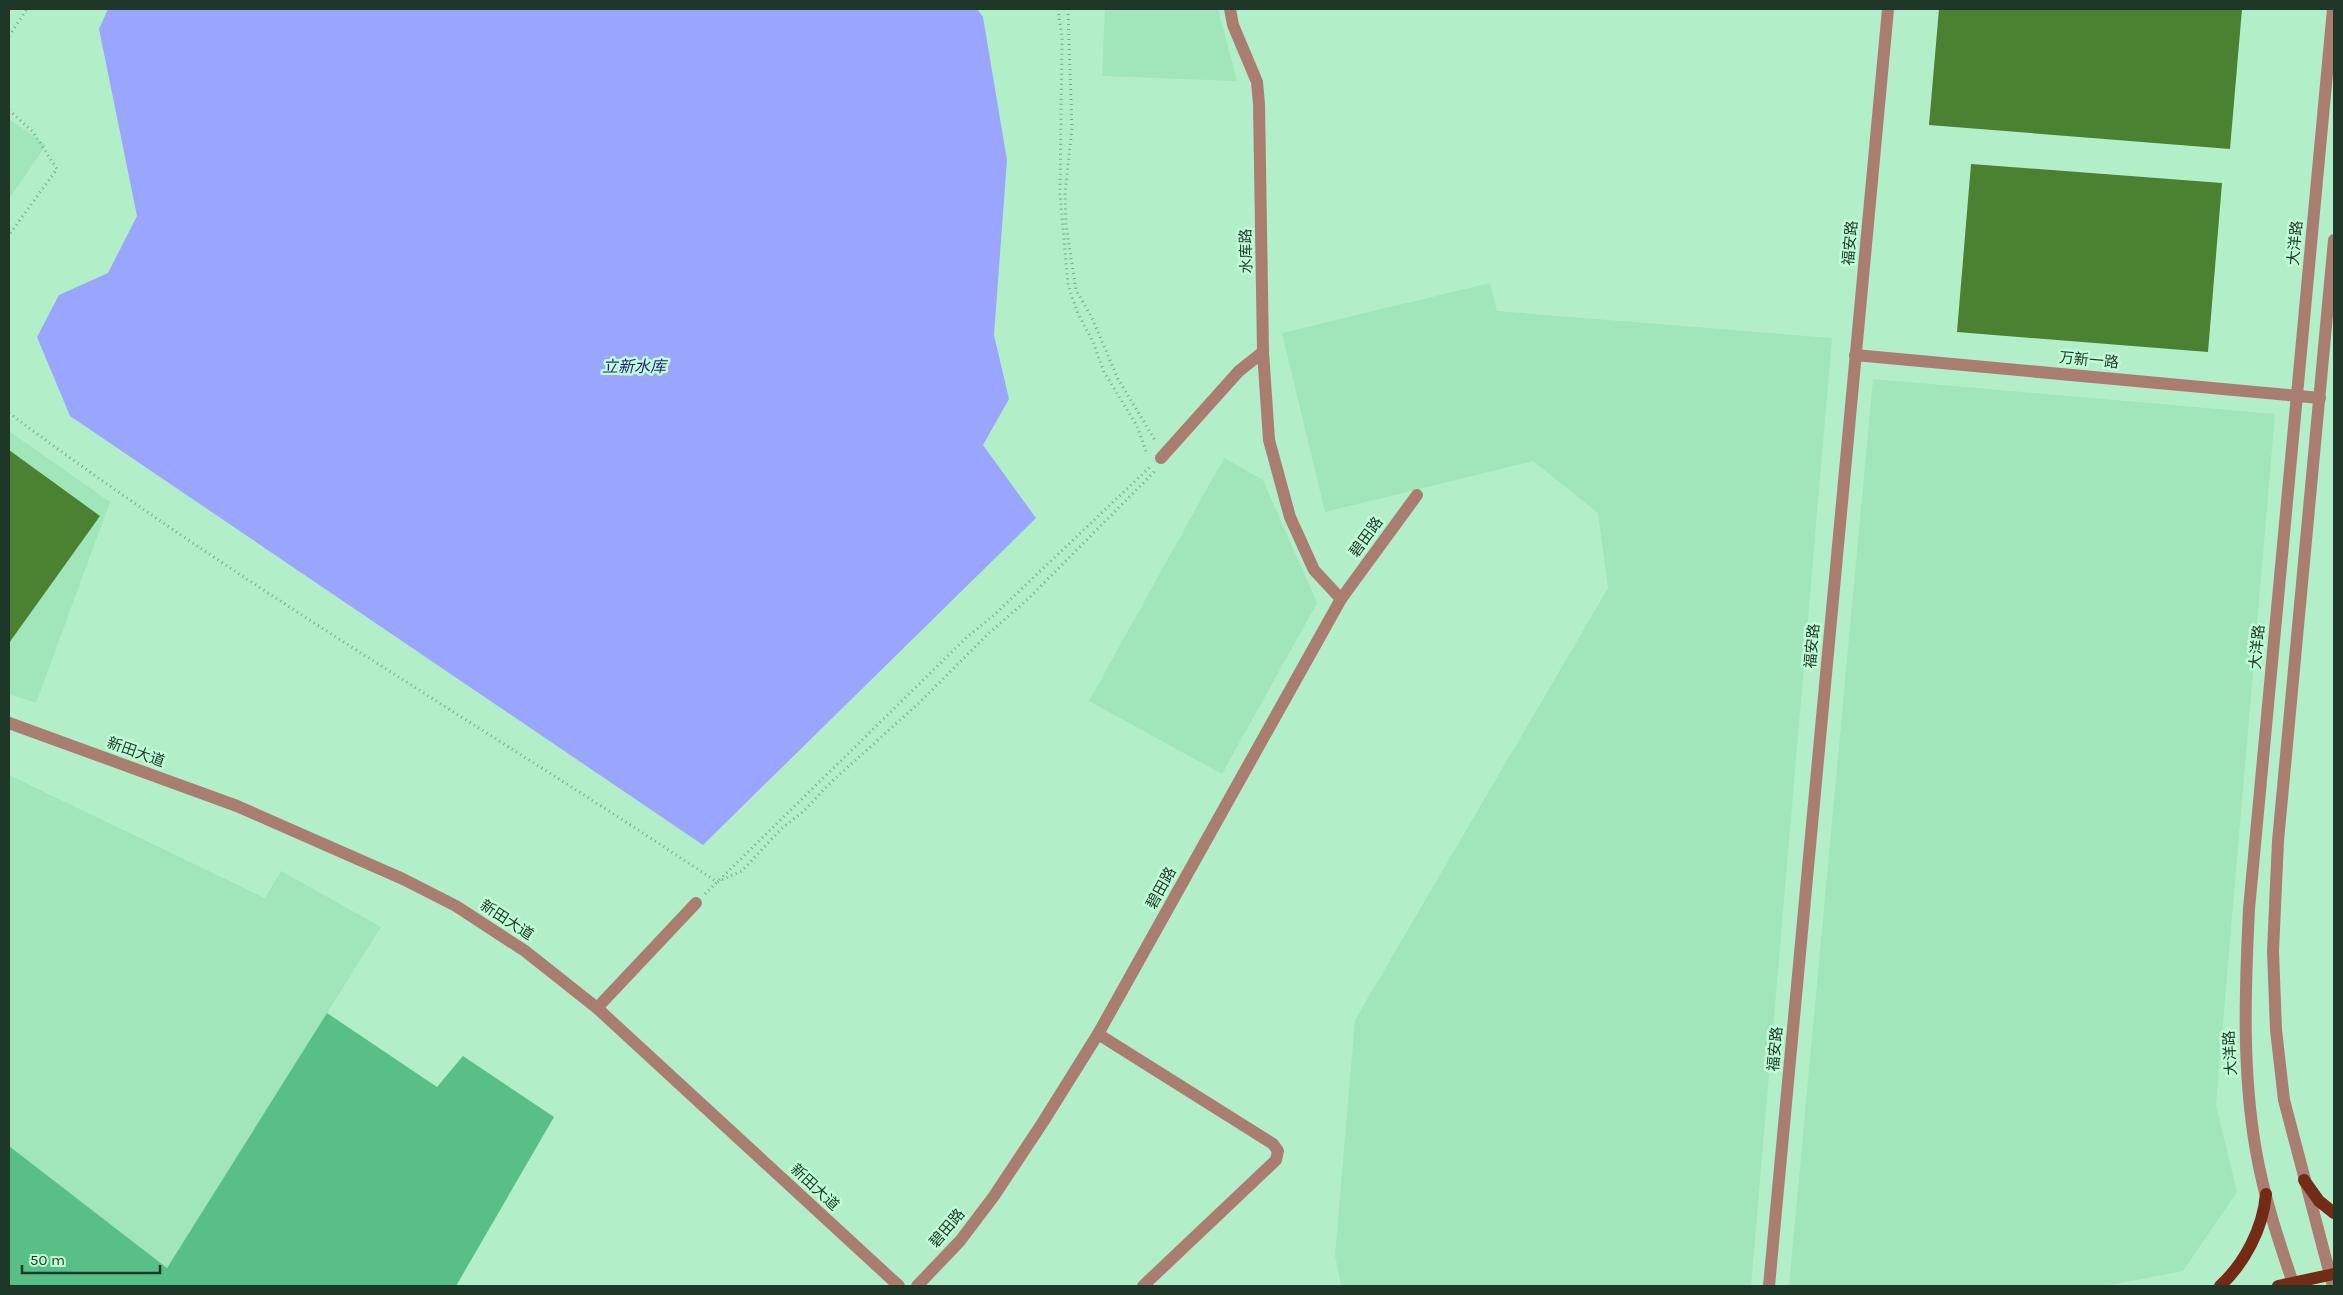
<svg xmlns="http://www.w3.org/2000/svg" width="2343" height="1295" viewBox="0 0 2343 1295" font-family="Karla,'Noto Sans SC',sans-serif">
<rect width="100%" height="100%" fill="#b2efc9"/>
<!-- built -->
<g fill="#a1e5bb">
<path d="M 1105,9 L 1218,9 L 1237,81 L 1102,76 Z"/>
<path d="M 9,119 L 46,145 L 9,199 Z"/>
<path d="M 1490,283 L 1497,311 L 1832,338 L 1751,1286 L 1341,1286 L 1335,1255 L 1355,1020 L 1608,588 L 1598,513 L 1533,461 L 1325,512 L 1282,333 Z"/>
<path d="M 1873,379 L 2275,414 L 2216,1105 L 2237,1192 L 2183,1271 L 2105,1286 L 1789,1286 Z"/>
<path d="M 9,431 L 110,502 L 36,703 L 9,694 Z"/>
<path d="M 1224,458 L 1263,480 L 1317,603 L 1222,774 L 1089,701 Z"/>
<path d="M 9,775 L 265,898 L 281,871 L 381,927 L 167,1268 L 9,1146 Z"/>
</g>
<!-- forest -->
<path fill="#58bf86" d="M 327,1013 L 437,1087 L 463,1056 L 554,1117 L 456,1286 L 9,1286 L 9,1146 L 167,1268 Z"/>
<!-- water -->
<path fill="#9aa6fe" d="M 108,9 L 977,9 L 983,17 L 1007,160 L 994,335 L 1009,399 L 983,445 L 1036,518 L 703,845 L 70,416 L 37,337 L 59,295 L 108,273 L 137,216 L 99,29 Z"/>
<!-- building -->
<g fill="#4b8231">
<path d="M 1939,9 L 2242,9 L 2230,149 L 1929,125 Z"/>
<path d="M 1971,164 L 2222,183 L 2208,352 L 1957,332 Z"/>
<path d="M 9,450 L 100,516 L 9,643 Z"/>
</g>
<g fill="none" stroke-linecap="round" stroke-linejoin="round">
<!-- path -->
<g stroke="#78a78a" stroke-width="3" stroke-dasharray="1 4" stroke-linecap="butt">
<path d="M 1058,9 L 1062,38 L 1060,194 L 1068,285 L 1078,314 L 1093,342 L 1104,372 L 1137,426 L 1147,454"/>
<path d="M 1068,9 L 1072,129 L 1065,193 L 1066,225 L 1076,290 L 1092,318 L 1118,379 L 1156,442"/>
<path d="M 9,36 L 27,9"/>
<path d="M 9,110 L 33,132 L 57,169 L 9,235"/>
<path d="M 9,413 C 236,583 482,725 717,882 L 742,871 L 781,829 L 805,810 L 827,786 L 920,702 L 987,635 L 1029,598 L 1156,470"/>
<path d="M 705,894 L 968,636 L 993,616 L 1150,467"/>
</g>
<!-- minor -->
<g stroke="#a97e71" stroke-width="12">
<path d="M 1263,352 L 1269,440 L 1290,517 L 1314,570 L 1341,599"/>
<path d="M 1855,355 L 2320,398"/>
<path d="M 1161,458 L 1239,371 L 1263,352 L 1259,104 L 1257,82 L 1233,25 L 1230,9"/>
<path d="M 9,723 L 237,806 L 403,879 L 456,906 L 525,951 L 597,1008 L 899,1286"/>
<path d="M 597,1008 L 696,903"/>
<path d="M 1098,1034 L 1273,1144 L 1278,1151 L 1276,1160 L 1143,1286"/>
<path d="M 917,1286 L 960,1241 L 994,1196 L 1043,1122 L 1098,1034 L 1341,599 L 1417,495"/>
<path d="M 1769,1286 L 1888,9"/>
<path d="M 2294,1286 C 2279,1242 2264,1197 2256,1151 C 2242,1071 2245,990 2249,909 L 2333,9"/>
<path d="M 2333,1286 L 2284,1100 L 2276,1030 L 2273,951 L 2278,841 L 2334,240"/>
</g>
<!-- major -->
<g stroke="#742b15" stroke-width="12">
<path d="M 2304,1180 L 2319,1201 L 2334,1213"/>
<path d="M 2220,1286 C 2245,1263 2263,1228 2266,1194"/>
<path d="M 2278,1286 L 2334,1274"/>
</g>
</g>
<g text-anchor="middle" stroke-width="5" stroke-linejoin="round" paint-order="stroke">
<!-- street labels -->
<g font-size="15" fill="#1e3728" stroke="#bffdd6">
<text transform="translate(1850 243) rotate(-85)" y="5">福安路</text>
<text transform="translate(2295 243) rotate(-85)" y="5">大洋路</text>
<text transform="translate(1246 251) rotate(-91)" y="5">水库路</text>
<text transform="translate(2089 360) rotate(5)" y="5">万新一路</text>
<text transform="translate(1366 537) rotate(-54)" y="5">碧田路</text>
<text transform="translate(1812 646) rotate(-85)" y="5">福安路</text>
<text transform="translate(2257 647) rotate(-85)" y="5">大洋路</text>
<text transform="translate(136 752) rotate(20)" y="5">新田大道</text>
<text transform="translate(1161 888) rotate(-61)" y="5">碧田路</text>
<text transform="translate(507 920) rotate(33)" y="5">新田大道</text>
<text transform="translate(1775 1049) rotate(-85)" y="5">福安路</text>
<text transform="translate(2230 1053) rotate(-93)" y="5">大洋路</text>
<text transform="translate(815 1187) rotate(43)" y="5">新田大道</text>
<text transform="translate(947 1228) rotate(-50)" y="5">碧田路</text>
</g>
<!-- water labels -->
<g font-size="16" font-style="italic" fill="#261d80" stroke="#bffdd6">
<text x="634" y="372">立新水库</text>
</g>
</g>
<!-- border -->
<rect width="2343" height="1295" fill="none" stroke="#1e3728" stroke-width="20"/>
<!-- scale -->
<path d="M22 1265v8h138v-8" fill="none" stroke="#1e3728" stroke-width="2.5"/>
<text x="30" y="1265" font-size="15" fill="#1e3728" stroke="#bffdd6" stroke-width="4" paint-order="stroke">50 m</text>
</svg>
